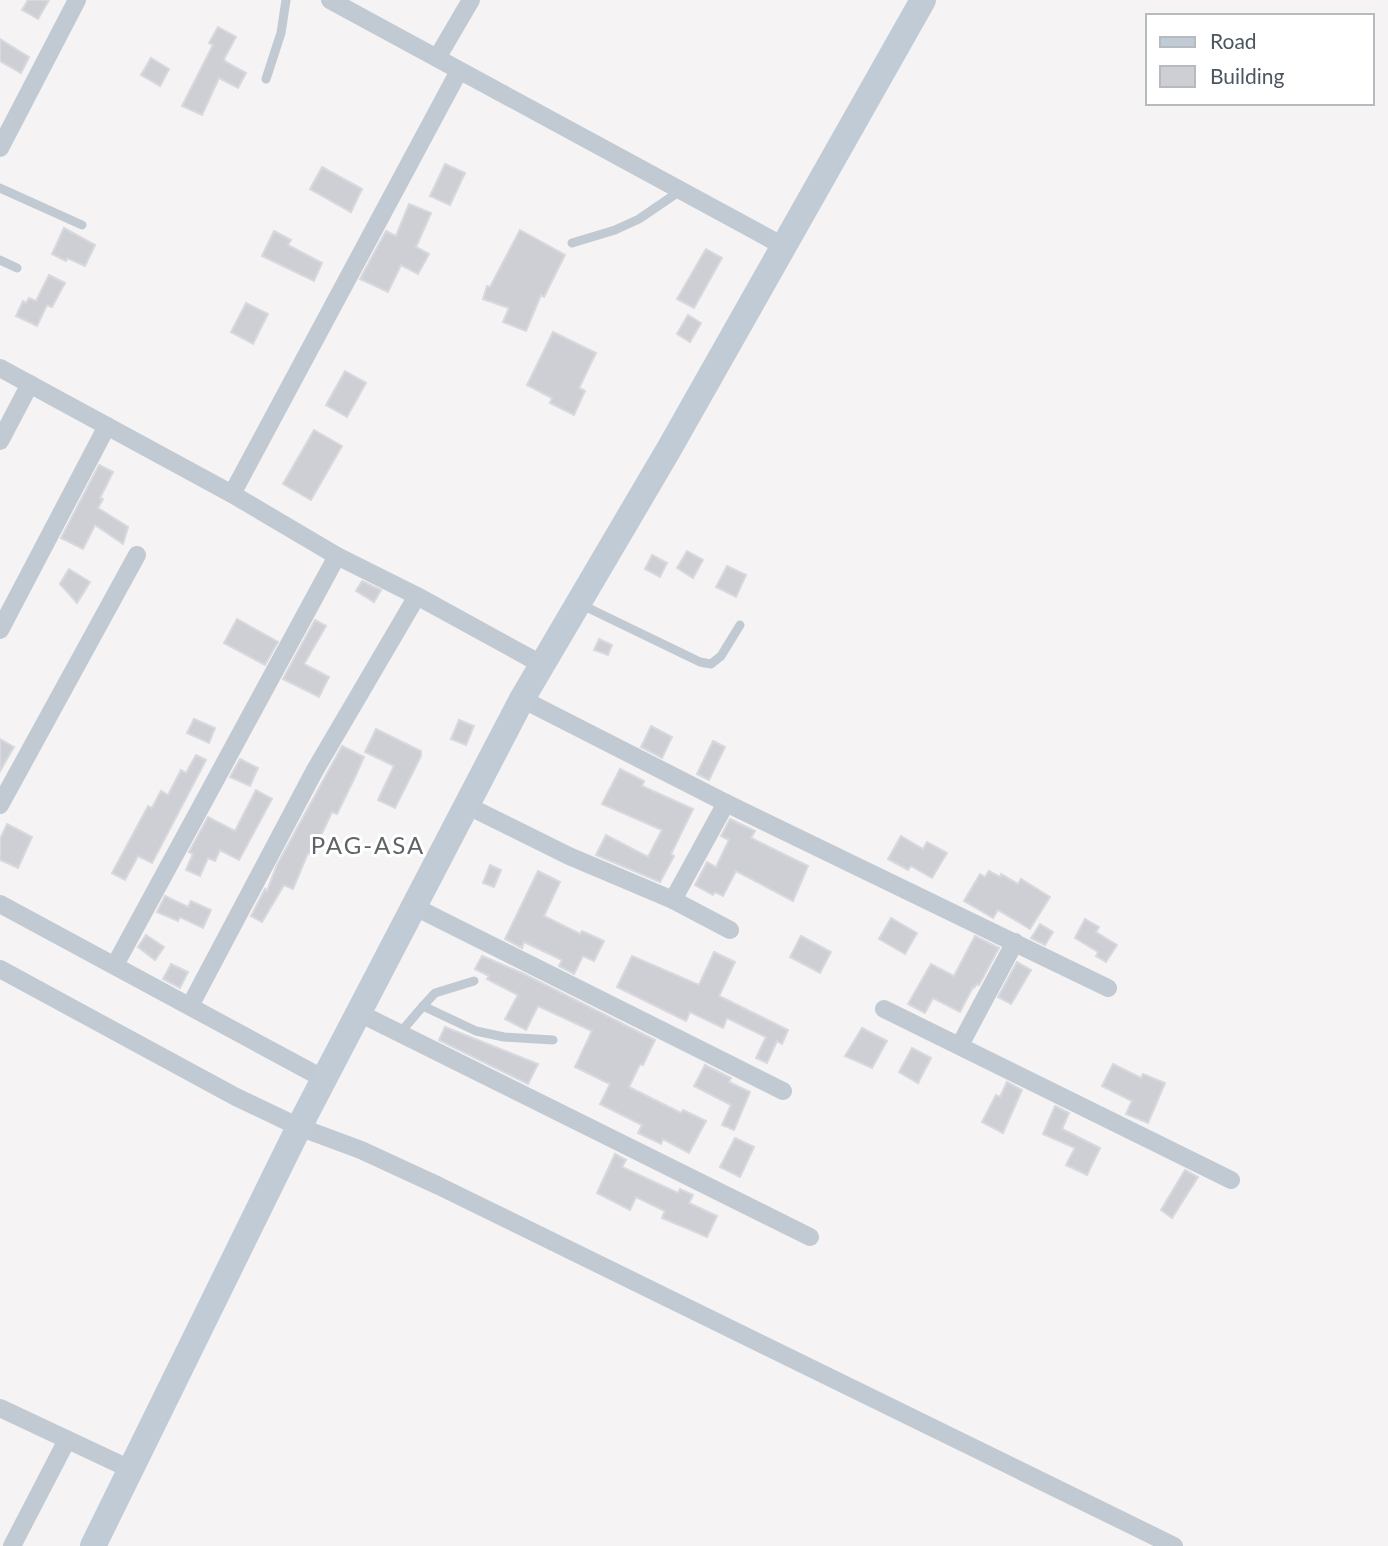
<svg xmlns="http://www.w3.org/2000/svg" width="1388" height="1546" viewBox="0 0 1388 1546" font-family="Lato,sans-serif">
<rect width="100%" height="100%" fill="#f5f3f3"/>
<!-- building -->
<g fill="#cdcfd5" stroke="#d7d9de" stroke-width="2">
<path d="M 28,0 L 49,0 L 38,19 L 22,10 Z"/>
<path d="M 218,27 L 236,37 L 224,59 L 226,62 L 246,73 L 238,88 L 219,78 L 202,115 L 182,106 L 213,45 L 209,43 Z"/>
<path d="M 0,39 L 29,57 L 21,73 L 0,61 Z"/>
<path d="M 151,58 L 169,69 L 160,86 L 141,75 Z"/>
<path d="M 445,164 L 465,173 L 450,205 L 430,196 Z"/>
<path d="M 322,167 L 362,189 L 351,212 L 310,189 Z"/>
<path d="M 409,204 L 431,213 L 416,247 L 429,254 L 418,274 L 401,265 L 388,292 L 360,279 L 386,231 L 396,236 Z"/>
<path d="M 64,228 L 95,245 L 85,266 L 67,258 L 66,261 L 52,254 Z"/>
<path d="M 520,230 L 565,255 L 544,297 L 541,295 L 526,331 L 503,322 L 509,308 L 483,299 L 487,286 L 490,287 Z"/>
<path d="M 274,231 L 291,240 L 288,245 L 322,263 L 314,281 L 262,256 Z"/>
<path d="M 706,249 L 722,258 L 694,308 L 677,299 Z"/>
<path d="M 49,275 L 65,283 L 52,307 L 47,305 L 37,326 L 16,316 L 23,301 L 26,303 L 29,298 L 36,301 Z"/>
<path d="M 246,303 L 268,314 L 253,344 L 231,332 Z"/>
<path d="M 688,315 L 701,323 L 690,342 L 677,334 Z"/>
<path d="M 553,332 L 596,353 L 579,388 L 585,391 L 574,415 L 550,403 L 552,398 L 527,385 Z"/>
<path d="M 345,371 L 366,383 L 347,417 L 326,405 Z"/>
<path d="M 314,430 L 342,446 L 311,500 L 283,484 Z"/>
<path d="M 99,465 L 113,472 L 100,498 L 103,499 L 98,508 L 128,527 L 123,544 L 95,525 L 83,549 L 61,538 Z"/>
<path d="M 687,551 L 703,560 L 693,578 L 677,568 Z"/>
<path d="M 652,555 L 667,563 L 660,577 L 645,569 Z"/>
<path d="M 727,566 L 746,575 L 736,597 L 716,587 Z"/>
<path d="M 69,569 L 90,582 L 77,603 L 60,584 Z"/>
<path d="M 362,581 L 381,590 L 374,602 L 356,591 Z"/>
<path d="M 237,619 L 278,642 L 265,665 L 224,643 Z"/>
<path d="M 315,620 L 326,626 L 304,664 L 329,677 L 319,697 L 283,679 Z"/>
<path d="M 599,639 L 612,645 L 608,655 L 594,650 Z"/>
<path d="M 194,719 L 215,728 L 209,743 L 187,733 Z"/>
<path d="M 459,720 L 474,726 L 466,745 L 451,739 Z"/>
<path d="M 651,726 L 672,737 L 662,758 L 641,747 Z"/>
<path d="M 376,729 L 421,751 L 421,756 L 395,808 L 378,800 L 394,766 L 365,752 Z"/>
<path d="M 0,739 L 14,747 L 0,771 Z"/>
<path d="M 713,741 L 725,747 L 709,780 L 697,774 Z"/>
<path d="M 342,746 L 364,757 L 355,777 L 337,814 L 332,812 L 312,855 L 308,853 L 293,889 L 284,885 L 262,922 L 251,916 L 265,889 L 267,891 L 277,865 Z"/>
<path d="M 196,755 L 206,760 L 152,863 L 138,856 L 125,880 L 112,873 L 148,806 L 152,808 L 161,791 L 168,795 L 181,770 L 186,773 Z"/>
<path d="M 240,759 L 258,768 L 250,786 L 230,777 Z"/>
<path d="M 620,769 L 644,781 L 642,786 L 693,809 L 671,854 L 674,856 L 660,882 L 596,855 L 606,835 L 648,857 L 662,830 L 602,804 Z"/>
<path d="M 256,790 L 272,799 L 239,860 L 220,850 L 215,861 L 208,858 L 200,876 L 186,870 L 193,854 L 189,852 L 208,817 L 235,831 Z"/>
<path d="M 730,819 L 755,831 L 751,838 L 808,866 L 793,901 L 736,871 L 723,896 L 715,892 L 713,895 L 695,885 L 707,862 L 716,867 L 729,840 L 721,836 Z"/>
<path d="M 7,824 L 32,837 L 18,868 L 0,860 L 0,839 Z"/>
<path d="M 901,836 L 923,849 L 927,842 L 947,853 L 932,878 L 911,866 L 908,870 L 888,859 Z"/>
<path d="M 490,865 L 501,870 L 494,887 L 483,883 Z"/>
<path d="M 538,871 L 560,882 L 544,916 L 580,934 L 582,931 L 604,941 L 594,961 L 583,956 L 574,974 L 559,966 L 562,960 L 524,942 L 522,948 L 505,939 Z"/>
<path d="M 989,871 L 1000,877 L 1001,874 L 1018,884 L 1021,879 L 1050,897 L 1030,929 L 998,910 L 993,918 L 964,901 L 980,874 L 985,877 Z"/>
<path d="M 165,896 L 188,907 L 191,901 L 211,910 L 203,928 L 180,917 L 178,921 L 157,912 Z"/>
<path d="M 891,918 L 917,933 L 905,954 L 879,939 Z"/>
<path d="M 1085,919 L 1099,927 L 1096,932 L 1117,945 L 1106,962 L 1096,956 L 1098,952 L 1075,938 Z"/>
<path d="M 1040,924 L 1053,932 L 1045,945 L 1031,938 Z"/>
<path d="M 146,935 L 164,947 L 155,960 L 138,947 Z"/>
<path d="M 801,936 L 831,952 L 820,973 L 790,957 Z"/>
<path d="M 975,936 L 999,948 L 979,985 L 977,984 L 974,988 L 973,987 L 960,1012 L 933,998 L 925,1013 L 908,1004 L 931,964 L 954,976 Z"/>
<path d="M 714,952 L 735,962 L 719,996 L 788,1030 L 782,1044 L 777,1041 L 767,1063 L 756,1058 L 766,1037 L 727,1018 L 723,1028 L 690,1012 L 686,1021 L 617,987 L 632,956 L 699,985 Z"/>
<path d="M 482,956 L 522,973 L 655,1040 L 643,1065 L 640,1064 L 629,1087 L 681,1113 L 683,1110 L 706,1121 L 689,1153 L 663,1139 L 661,1144 L 638,1133 L 642,1125 L 600,1104 L 610,1084 L 575,1067 L 592,1031 L 538,1006 L 526,1030 L 505,1019 L 518,995 L 487,979 L 489,976 L 475,969 Z"/>
<path d="M 1017,962 L 1031,970 L 1011,1004 L 998,997 Z"/>
<path d="M 171,964 L 188,972 L 180,988 L 163,979 Z"/>
<path d="M 445,1027 L 538,1064 L 528,1084 L 439,1040 Z"/>
<path d="M 862,1028 L 887,1041 L 872,1068 L 845,1056 Z"/>
<path d="M 912,1048 L 931,1058 L 918,1083 L 899,1072 Z"/>
<path d="M 1113,1064 L 1141,1078 L 1143,1074 L 1165,1083 L 1148,1123 L 1126,1114 L 1132,1101 L 1102,1086 Z"/>
<path d="M 705,1065 L 731,1078 L 729,1082 L 750,1092 L 734,1130 L 722,1125 L 731,1105 L 694,1086 Z"/>
<path d="M 1007,1082 L 1022,1090 L 1003,1133 L 982,1122 L 996,1095 L 1000,1097 Z"/>
<path d="M 1055,1106 L 1069,1113 L 1062,1129 L 1100,1148 L 1087,1175 L 1066,1165 L 1075,1148 L 1043,1134 Z"/>
<path d="M 735,1138 L 754,1147 L 740,1177 L 720,1167 Z"/>
<path d="M 615,1154 L 626,1160 L 622,1167 L 678,1193 L 680,1189 L 693,1195 L 689,1203 L 717,1216 L 707,1237 L 662,1218 L 665,1211 L 636,1197 L 630,1210 L 597,1193 Z"/>
<path d="M 1185,1170 L 1198,1177 L 1172,1218 L 1161,1210 Z"/>
</g>
<g fill="none" stroke-linecap="round" stroke-linejoin="round">
<!-- lane -->
<g stroke="#c1cad2" stroke-width="9">
<path d="M 266,79 L 281,33 L 286,0"/>
<path d="M 0,188 L 82,225"/>
<path d="M 572,243 L 615,230 L 639,219 L 680,191"/>
<path d="M 0,260 L 17,268"/>
<path d="M 580,604 L 700,662 L 711,664 L 721,656 L 740,625"/>
<path d="M 423,1006 L 435,993 L 474,981"/>
<path d="M 400,1033 L 423,1006 L 476,1031 L 504,1037 L 553,1040"/>
</g>
<!-- street -->
<g stroke="#c1cad2" stroke-width="18">
<path d="M 330,0 L 785,247"/>
<path d="M 437,58 L 471,0"/>
<path d="M 0,148 L 77,0"/>
<path d="M 0,368 L 232,494 L 337,556 L 417,596 L 541,664"/>
<path d="M 0,441 L 30,384"/>
<path d="M 232,494 L 459,71"/>
<path d="M 0,630 L 107,426"/>
<path d="M 522,699 L 726,803 L 1108,988"/>
<path d="M 0,805 L 137,555"/>
<path d="M 468,806 L 569,856 L 673,900 L 730,930"/>
<path d="M 673,900 L 726,803"/>
<path d="M 0,904 L 324,1079"/>
<path d="M 415,907 L 783,1091"/>
<path d="M 115,965 L 337,556"/>
<path d="M 0,969 L 236,1097 L 299,1127 L 361,1150 L 439,1186 L 1174,1546"/>
<path d="M 190,1006 L 315,770 L 417,596"/>
<path d="M 884,1009 L 1231,1180"/>
<path d="M 359,1013 L 810,1237"/>
<path d="M 960,1045 L 1015,942"/>
<path d="M 0,1408 L 132,1470"/>
<path d="M 12,1546 L 67,1440"/>
</g>
<!-- secondary -->
<path stroke="#c1cbd6" stroke-width="26" d="M 93,1546 L 299,1127 L 522,699 L 669,449 L 923,0"/>
</g>
<g text-anchor="middle" stroke-width="6" stroke-linejoin="round" paint-order="stroke">
<!-- quarter labels -->
<g font-size="24" letter-spacing="2" fill="#5f6368" stroke="#fff">
<text x="368" y="854">PAG-ASA</text>
</g>
</g>
<!-- legend -->
<rect x="1146" y="14" width="228" height="91" fill="#ffffff" stroke="#b7bbc0" stroke-width="2"/>
<rect x="1160" y="37" width="35" height="10" fill="#c1cbd6" stroke="#b7bbc0" stroke-width="2"/>
<text x="1210" y="49" font-size="21" fill="#4a5661">Road</text>
<rect x="1160" y="66" width="35" height="21" fill="#cdcfd5" stroke="#b7bbc0" stroke-width="2"/>
<text x="1210" y="84" font-size="21" fill="#4a5661">Building</text>
</svg>
